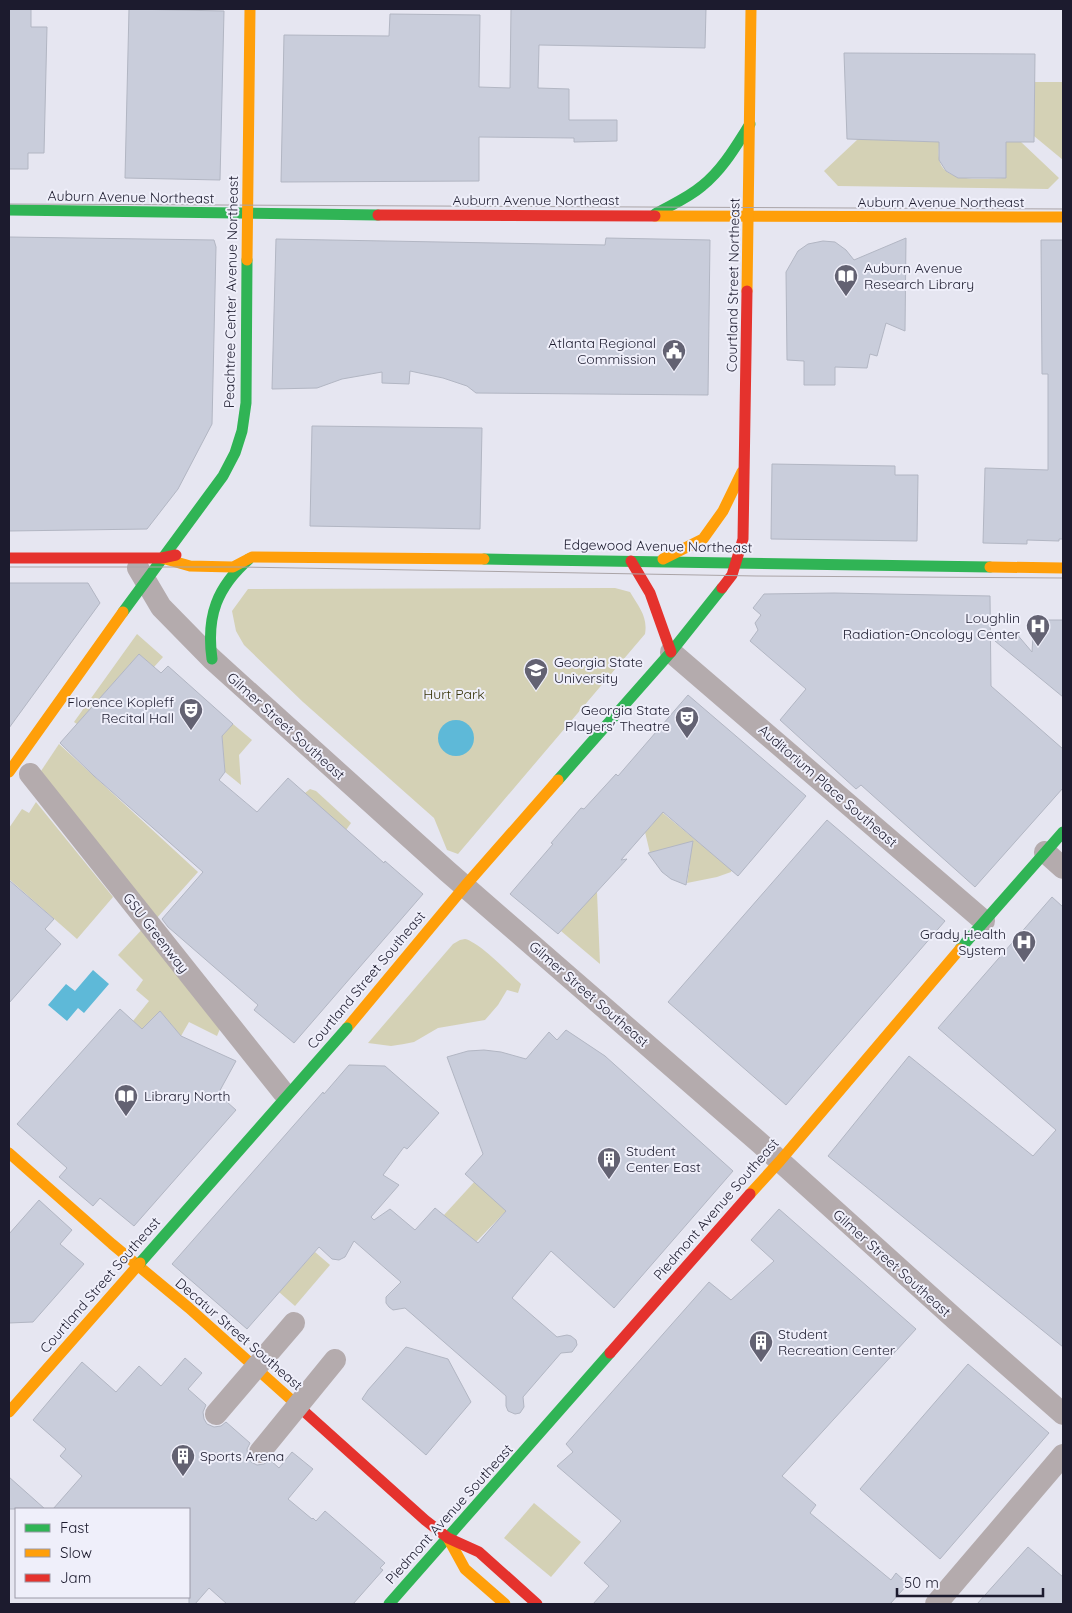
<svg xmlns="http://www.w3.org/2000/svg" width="1072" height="1613" viewBox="0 0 1072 1613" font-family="Quicksand,sans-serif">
<rect width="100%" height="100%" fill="#e6e6f1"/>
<!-- green -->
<g fill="#d4d1b5">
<path d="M 1035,82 L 1063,82 L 1063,160 L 1034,136 Z"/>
<path d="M 858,139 L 939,142 C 939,147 938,153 939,158 C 942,185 987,178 1006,178 L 1006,141 L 1021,142 L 1059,178 L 1048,189 L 838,186 L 824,171 Z"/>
<path d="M 615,588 L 630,592 C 639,607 648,617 645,634 L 458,854 L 447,850 L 434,818 L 303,702 L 244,645 L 236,631 L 232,611 L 248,589 Z"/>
<path d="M 137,634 L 163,657 L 154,667 L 139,654 L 77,724 L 74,722 Z"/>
<path d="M 233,724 L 252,740 L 239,755 L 241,785 L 225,772 L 222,736 Z"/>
<path d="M 59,744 L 198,872 L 155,920 L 37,777 Z"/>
<path d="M 310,789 L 316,791 L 351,823 L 346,830 L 305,793 Z"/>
<path d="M 36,802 L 113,897 L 77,939 L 9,879 L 9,828 L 22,809 L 29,813 Z"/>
<path d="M 658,809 L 732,870 L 731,872 L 717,877 L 687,883 L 690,863 L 673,847 L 650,853 L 645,832 L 652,825 Z"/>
<path d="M 596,892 L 597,892 L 600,964 L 561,931 Z"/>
<path d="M 148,923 L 224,1019 L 217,1036 L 189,1022 L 181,1036 L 160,1011 L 142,1029 L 133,1021 L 149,1001 L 136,990 L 143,980 L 118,955 Z"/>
<path d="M 465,939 C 479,942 509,973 521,984 L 518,993 L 507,990 L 498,1005 L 485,1020 L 438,1028 L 414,1042 L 404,1044 L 391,1046 L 368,1043 L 453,944 L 460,940 Z"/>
<path d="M 487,1168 L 506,1211 L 476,1242 L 444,1215 Z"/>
<path d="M 315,1252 L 330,1265 L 295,1306 L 279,1292 Z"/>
<path d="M 534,1503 L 581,1542 L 551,1577 L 504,1538 Z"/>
</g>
<!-- water -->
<g fill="#5eb9d8">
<circle cx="456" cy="738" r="18"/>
<path d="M 93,970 L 109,984 L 84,1013 L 78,1008 L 67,1021 L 48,1005 L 66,984 L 75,991 Z"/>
</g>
<!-- building -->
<g fill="#c9cddb" stroke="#b2b6c3">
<path d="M 9,9 L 31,9 L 31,27 L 47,27 L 44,153 L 28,153 L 28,169 L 9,169 Z"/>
<path d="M 129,9 L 224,11 L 220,180 L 125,178 Z"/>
<path d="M 511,9 L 706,9 L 705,48 L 539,45 L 538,88 L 569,89 L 569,120 L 617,120 L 617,141 L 574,142 L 574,138 L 479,137 L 479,181 L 281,182 L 284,35 L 389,36 L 390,14 L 480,15 L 479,87 L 510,88 Z"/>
<path d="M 844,53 L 1035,54 L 1034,142 L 1006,142 L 1006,178 L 958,178 L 946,171 L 939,160 L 939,142 L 847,139 Z"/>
<path d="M 9,237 L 214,240 L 216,247 L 212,424 L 178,489 L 147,529 L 9,531 Z"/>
<path d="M 606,238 L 710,240 L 708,395 L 476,393 L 467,386 L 443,378 L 410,371 L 409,384 L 382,383 L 382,372 L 342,379 L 317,388 L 272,389 L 276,239 L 605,245 Z"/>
<path d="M 906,238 L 905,331 L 886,323 L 877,356 L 870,354 L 867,368 L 835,367 L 835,385 L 804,385 L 804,361 L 787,360 L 786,272 L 798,251 L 808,244 L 823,241 L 835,242 L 846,250 L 854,260 Z"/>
<path d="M 1041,240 L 1063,240 L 1063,539 L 1059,539 L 1059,541 L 1027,540 L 1027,544 L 983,543 L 985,468 L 1048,470 L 1048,374 L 1042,374 Z"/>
<path d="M 312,426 L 482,428 L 480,529 L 310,526 Z"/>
<path d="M 772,464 L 895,466 L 895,475 L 918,475 L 917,541 L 771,539 Z"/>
<path d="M 9,583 L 88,583 L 100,603 L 9,728 Z"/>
<path d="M 834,593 L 990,596 L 991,686 L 1063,749 L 1063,788 L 975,887 L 861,785 L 856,789 L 780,720 L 806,689 L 750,641 L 758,630 L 755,623 L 761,615 L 753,608 L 764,594 Z"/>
<path d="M 1034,620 L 1063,620 L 1063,697 L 995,641 L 1015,632 L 1032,652 Z"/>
<path d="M 139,654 L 161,673 L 168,666 L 233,724 L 222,736 L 225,772 L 219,780 L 257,812 L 288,778 L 384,863 L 385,861 L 423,894 L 294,1043 L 254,1010 L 258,1005 L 168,927 L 162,919 L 203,872 L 94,776 L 60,743 Z"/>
<path d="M 688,695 L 806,796 L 738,876 L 663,812 L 621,860 L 627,859 L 558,934 L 510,894 L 553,844 L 551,843 L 581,808 L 584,809 L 616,774 L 618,776 Z"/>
<path d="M 827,820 L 945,921 L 786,1105 L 668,1002 Z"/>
<path d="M 693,841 L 686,885 L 671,879 L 662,872 L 648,853 Z"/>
<path d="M 9,880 L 54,919 L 45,929 L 61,944 L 9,1003 Z"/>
<path d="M 1052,897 L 1063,907 L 1063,1347 L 828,1156 L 909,1056 L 1033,1156 L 1056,1130 L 938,1028 Z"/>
<path d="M 120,1009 L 142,1029 L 160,1011 L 181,1036 L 236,1061 L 218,1094 L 236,1110 L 134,1226 L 100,1198 L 93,1206 L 59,1177 L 67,1168 L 17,1124 Z"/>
<path d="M 566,1030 L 605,1056 L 733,1171 L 614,1308 L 551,1251 L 512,1298 L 557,1337 L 567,1335 L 571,1336 L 576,1340 L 577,1345 L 572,1352 L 561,1353 L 523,1397 L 524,1407 L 520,1413 L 515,1414 L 508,1411 L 506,1406 L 506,1396 L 405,1308 L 393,1310 L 389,1307 L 386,1303 L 386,1297 L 401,1282 L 354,1241 L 345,1257 L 339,1260 L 332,1259 L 319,1247 L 247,1329 L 172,1264 L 323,1092 L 324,1094 L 349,1065 L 385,1066 L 439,1113 L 409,1147 L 407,1149 L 404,1147 L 383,1175 L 399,1185 L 371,1217 L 374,1220 L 390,1209 L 415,1230 L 435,1208 L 478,1243 L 506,1211 L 465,1174 L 483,1154 L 447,1057 L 468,1051 L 484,1050 L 501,1052 L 526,1059 L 549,1032 L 557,1040 Z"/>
<path d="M 39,1200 L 72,1230 L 60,1244 L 84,1264 L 33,1322 L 9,1323 L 9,1234 Z"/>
<path d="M 779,1209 L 916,1329 L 782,1476 L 816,1505 L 810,1513 L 891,1580 L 896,1573 L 908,1584 L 890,1604 L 593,1604 L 609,1586 L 584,1563 L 621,1521 L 557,1466 L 573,1452 L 566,1444 L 709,1282 L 731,1300 L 774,1261 L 751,1240 Z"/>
<path d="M 406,1347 L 448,1359 L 471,1402 L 426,1455 L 362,1399 L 368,1390 Z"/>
<path d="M 185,1358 L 202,1373 L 188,1389 L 206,1405 L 203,1412 L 204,1419 L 207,1424 L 214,1427 L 221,1426 L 226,1422 L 250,1443 L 247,1449 L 248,1456 L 251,1462 L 257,1465 L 264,1464 L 270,1460 L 279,1468 L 292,1452 L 313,1469 L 288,1499 L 312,1519 L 313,1518 L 316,1521 L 325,1511 L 385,1563 L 380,1568 L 383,1570 L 353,1604 L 227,1604 L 209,1588 L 195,1604 L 189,1604 L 189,1509 L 53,1509 L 82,1476 L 60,1456 L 66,1449 L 33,1420 L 82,1362 L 116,1392 L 139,1366 L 161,1386 Z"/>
<path d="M 968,1364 L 1049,1433 L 940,1559 L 860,1489 Z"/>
<path d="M 9,1477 L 45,1509 L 9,1509 Z"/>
<path d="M 1028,1547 L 1063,1577 L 1063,1604 L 977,1604 Z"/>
</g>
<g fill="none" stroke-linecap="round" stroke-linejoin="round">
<!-- street -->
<g stroke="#b4abad" stroke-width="22">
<path d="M 138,568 L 161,607 L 212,659 L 447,871 L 761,1144 L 955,1319 L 1063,1414"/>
<path d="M 671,652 L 984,921"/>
<path d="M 30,774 L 283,1092"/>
<path d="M 1045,852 L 1063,868"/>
<path d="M 936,1604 L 1063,1455"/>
</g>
<!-- fast -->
<g stroke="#30b455" stroke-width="11">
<path d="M 9,210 L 378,215"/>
<path d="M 655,214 C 671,205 688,198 702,186 C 723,169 736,146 750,124"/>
<path d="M 484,559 L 990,567"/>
<path d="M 123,612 L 223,476 L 235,453 L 242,431 L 246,403 L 247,260"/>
<path d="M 212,659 C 206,616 217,587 249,559"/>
<path d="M 558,780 L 671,652 L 722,588"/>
<path d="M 960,949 L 1063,832"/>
<path d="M 389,1604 L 610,1353"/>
</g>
<!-- slow -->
<g stroke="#ff9f0a" stroke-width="11">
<path d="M 655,216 L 1063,217"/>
<path d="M 247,260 L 250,9"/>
<path d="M 747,291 L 751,9"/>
<path d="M 162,558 L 190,566 L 233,567 L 252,557 L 484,559"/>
<path d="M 663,559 L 703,539 L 723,511 L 742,472"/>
<path d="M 990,567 L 1063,568"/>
<path d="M 9,772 L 123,612"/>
<path d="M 347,1028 L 465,886 L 558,780"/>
<path d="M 9,1153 L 112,1244 L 189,1308 L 297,1405"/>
<path d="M 750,1194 L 780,1161 L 960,949"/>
<path d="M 448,1538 L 465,1569 L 505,1604"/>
</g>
<!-- jam -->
<g stroke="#e5322d" stroke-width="11">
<path d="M 378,215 L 655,216"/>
<path d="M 9,558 L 162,558 L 176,555"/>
<path d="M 631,561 L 650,593 L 671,652"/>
<path d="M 722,588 L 732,575 L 743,539 L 747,291"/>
<path d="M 610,1353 L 750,1194"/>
<path d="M 297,1405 L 425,1520 L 448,1538 L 479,1552 L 537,1604"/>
</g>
<!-- tram -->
<g stroke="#aaa4a7" stroke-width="1">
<path d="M 9,204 L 1063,209"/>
<path d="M 9,567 L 240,567 L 756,576 L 1063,578"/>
</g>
<!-- street-bridge -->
<g stroke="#b4abad" stroke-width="22">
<path d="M 216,1414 L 294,1323"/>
<path d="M 260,1452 L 335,1360"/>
</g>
<!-- fast-bridge -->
<path stroke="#30b455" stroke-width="11" d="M 140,1263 L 347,1028"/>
<!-- slow-bridge -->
<path stroke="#ff9f0a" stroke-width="11" d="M 9,1412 L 140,1263"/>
</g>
<!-- icons -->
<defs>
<g id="library-pin" transform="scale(1.25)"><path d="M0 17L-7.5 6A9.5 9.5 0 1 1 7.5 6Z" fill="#636272" stroke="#efeffa"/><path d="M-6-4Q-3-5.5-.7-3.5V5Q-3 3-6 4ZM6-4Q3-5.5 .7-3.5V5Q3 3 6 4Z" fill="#fff"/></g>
<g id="civic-pin" transform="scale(1.25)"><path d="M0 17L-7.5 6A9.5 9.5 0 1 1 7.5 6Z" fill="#636272" stroke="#efeffa"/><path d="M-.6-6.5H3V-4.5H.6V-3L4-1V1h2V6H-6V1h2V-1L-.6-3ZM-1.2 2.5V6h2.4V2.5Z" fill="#fff"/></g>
<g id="hospital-pin" transform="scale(1.25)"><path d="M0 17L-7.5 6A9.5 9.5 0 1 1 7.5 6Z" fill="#636272" stroke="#efeffa"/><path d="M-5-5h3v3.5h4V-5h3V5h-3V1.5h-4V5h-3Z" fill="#fff"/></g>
<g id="university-pin" transform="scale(1.25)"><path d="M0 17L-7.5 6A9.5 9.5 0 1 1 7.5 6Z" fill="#636272" stroke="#efeffa"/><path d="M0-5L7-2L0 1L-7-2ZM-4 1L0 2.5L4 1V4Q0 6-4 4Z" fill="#fff"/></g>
<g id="theatre-pin" transform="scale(1.25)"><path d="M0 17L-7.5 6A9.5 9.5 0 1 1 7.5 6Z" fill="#636272" stroke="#efeffa"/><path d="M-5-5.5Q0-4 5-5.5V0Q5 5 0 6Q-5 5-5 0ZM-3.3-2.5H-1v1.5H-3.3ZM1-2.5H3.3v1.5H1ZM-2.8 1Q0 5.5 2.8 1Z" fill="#fff"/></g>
<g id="building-pin" transform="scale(1.25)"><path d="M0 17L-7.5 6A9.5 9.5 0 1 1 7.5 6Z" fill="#636272" stroke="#efeffa"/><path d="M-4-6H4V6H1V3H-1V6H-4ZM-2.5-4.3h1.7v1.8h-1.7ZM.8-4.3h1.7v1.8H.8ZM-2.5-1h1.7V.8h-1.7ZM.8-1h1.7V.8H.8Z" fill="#fff"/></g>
</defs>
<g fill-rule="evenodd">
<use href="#library-pin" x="846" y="276"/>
<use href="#civic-pin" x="674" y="351"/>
<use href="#hospital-pin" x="1038" y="626"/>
<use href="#university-pin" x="536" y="670"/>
<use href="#theatre-pin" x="191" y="710"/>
<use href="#theatre-pin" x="687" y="718"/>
<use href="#hospital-pin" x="1024" y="942"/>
<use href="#library-pin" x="126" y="1096"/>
<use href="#building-pin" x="609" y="1159"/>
<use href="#building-pin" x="761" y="1342"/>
<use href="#building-pin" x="183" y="1456"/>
</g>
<g text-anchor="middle" stroke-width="4" stroke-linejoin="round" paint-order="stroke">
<!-- street labels -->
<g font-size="14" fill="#1c1b2e" stroke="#efeffa">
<text transform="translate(131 197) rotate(1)" y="5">Auburn Avenue Northeast</text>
<text x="536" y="205">Auburn Avenue Northeast</text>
<text x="941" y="207">Auburn Avenue Northeast</text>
<text transform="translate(733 285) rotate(-89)" y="5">Courtland Street Northeast</text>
<text transform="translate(231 292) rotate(-89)" y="5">Peachtree Center Avenue Northeast</text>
<text transform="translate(658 546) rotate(1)" y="5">Edgewood Avenue Northeast</text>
<text transform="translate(286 726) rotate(42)" y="5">Gilmer Street Southeast</text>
<text transform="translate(828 786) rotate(41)" y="5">Auditorium Place Southeast</text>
<text transform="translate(156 933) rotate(52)" y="5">GSU Greenway</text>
<text transform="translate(366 980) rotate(-50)" y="5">Courtland Street Southeast</text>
<text transform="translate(589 994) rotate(41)" y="5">Gilmer Street Southeast</text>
<text transform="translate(716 1209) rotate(-49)" y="5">Piedmont Avenue Southeast</text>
<text transform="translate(892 1263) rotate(42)" y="5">Gilmer Street Southeast</text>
<text transform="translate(100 1285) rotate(-49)" y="5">Courtland Street Southeast</text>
<text transform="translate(239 1334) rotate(41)" y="5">Decatur Street Southeast</text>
<text transform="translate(449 1514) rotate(-48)" y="5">Piedmont Avenue Southeast</text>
</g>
<!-- poi labels -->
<g font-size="14" fill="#1c1b2e" stroke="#efeffa" text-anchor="start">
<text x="864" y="273">Auburn Avenue<tspan x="864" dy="16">Research Library</tspan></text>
<text x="656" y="348" text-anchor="end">Atlanta Regional<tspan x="656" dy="16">Commission</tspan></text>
<text x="1020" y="623" text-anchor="end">Loughlin<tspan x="1020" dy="16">Radiation-Oncology Center</tspan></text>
<text x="554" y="667">Georgia State<tspan x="554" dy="16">University</tspan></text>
<text x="174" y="707" text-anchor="end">Florence Kopleff<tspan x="174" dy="16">Recital Hall</tspan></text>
<text x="670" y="715" text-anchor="end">Georgia State<tspan x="670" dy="16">Players' Theatre</tspan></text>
<text x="1006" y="939" text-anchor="end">Grady Health<tspan x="1006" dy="16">System</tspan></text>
<text x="144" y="1101">Library North</text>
<text x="626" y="1156">Student<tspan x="626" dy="16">Center East</tspan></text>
<text x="778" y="1339">Student<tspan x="778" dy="16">Recreation Center</tspan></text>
<text x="200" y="1461">Sports Arena</text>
</g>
<!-- park labels -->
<g font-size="14" fill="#383409" stroke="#efeffa">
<text x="454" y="699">Hurt Park</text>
</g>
</g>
<!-- border -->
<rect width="1072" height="1613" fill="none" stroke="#1c1b2e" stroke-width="20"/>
<!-- legend -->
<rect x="15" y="1508" width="175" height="90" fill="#efeffa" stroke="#9b9aa8"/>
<rect x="25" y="1524" width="25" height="8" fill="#30b455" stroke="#9b9aa8"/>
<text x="60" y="1533" font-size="15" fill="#1c1b2e">Fast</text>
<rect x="25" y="1549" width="25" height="8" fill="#ff9f0a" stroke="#9b9aa8"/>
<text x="60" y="1558" font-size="15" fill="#1c1b2e">Slow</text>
<rect x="25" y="1574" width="25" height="8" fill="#e5322d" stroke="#9b9aa8"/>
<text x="60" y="1583" font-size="15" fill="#1c1b2e">Jam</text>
<!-- scale -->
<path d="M897 1588v8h146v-8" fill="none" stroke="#1c1b2e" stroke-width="2.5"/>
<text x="904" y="1588" font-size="15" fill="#1c1b2e" stroke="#efeffa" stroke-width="4" paint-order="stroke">50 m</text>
</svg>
